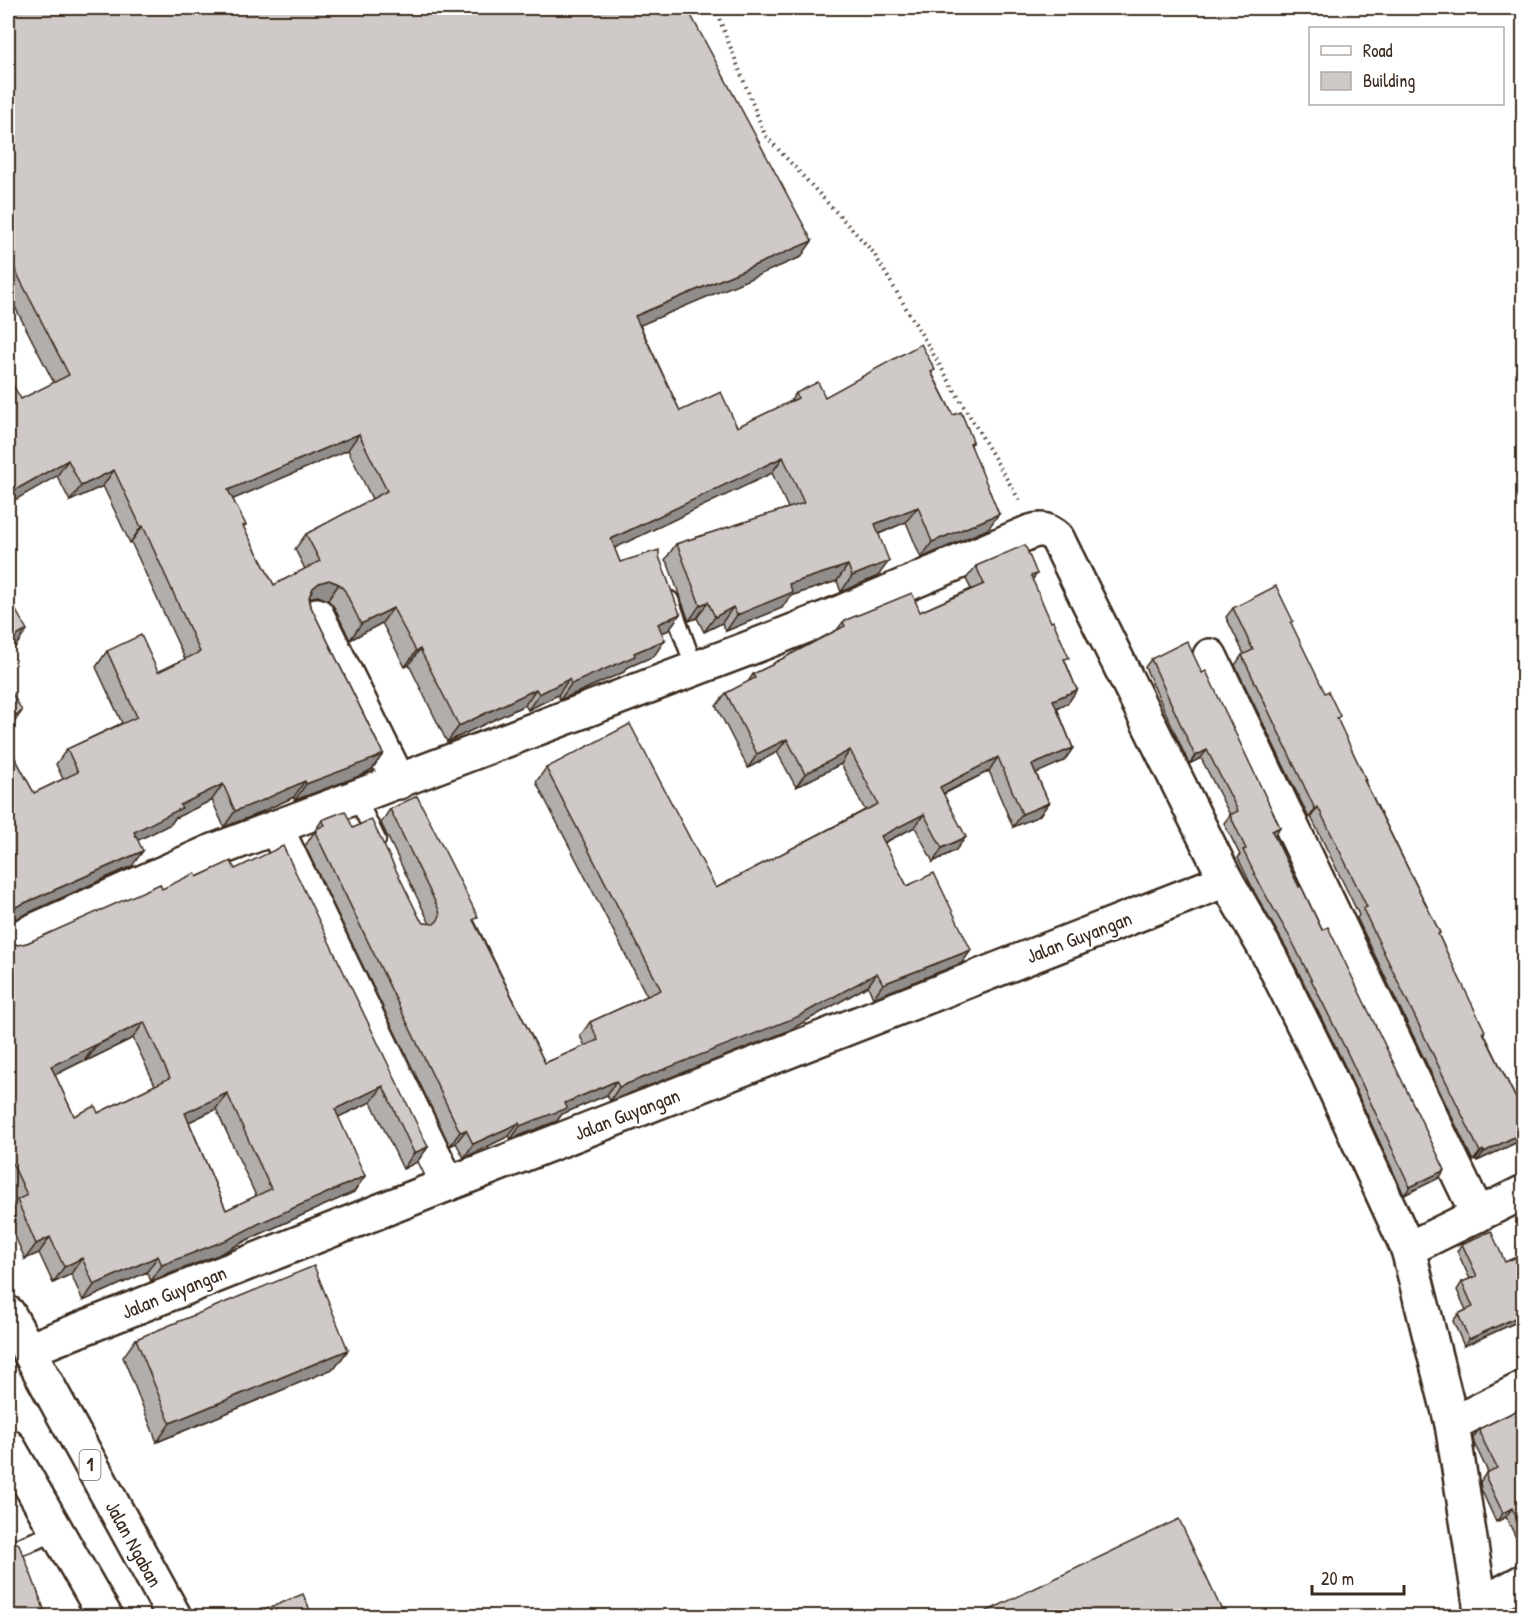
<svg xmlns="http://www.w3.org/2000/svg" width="1531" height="1624" viewBox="0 0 1531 1624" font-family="'Patrick Hand',sans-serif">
<rect width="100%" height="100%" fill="#fff"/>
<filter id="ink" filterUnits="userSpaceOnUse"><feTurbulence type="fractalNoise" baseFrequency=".0167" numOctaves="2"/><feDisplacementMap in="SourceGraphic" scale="12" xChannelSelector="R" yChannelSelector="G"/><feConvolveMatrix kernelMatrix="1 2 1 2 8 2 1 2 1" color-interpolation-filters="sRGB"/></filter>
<g filter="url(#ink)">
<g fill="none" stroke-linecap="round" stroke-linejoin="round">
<!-- lane casing -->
<g stroke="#3b2a1e" stroke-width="21">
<g id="lane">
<path d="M 670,600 L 695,669"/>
<path d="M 357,798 L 377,840"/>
<path d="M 8,1551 L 58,1532"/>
</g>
</g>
<!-- street casing -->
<g stroke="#3b2a1e" stroke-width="38">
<g id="street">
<path d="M 317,615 L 399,782"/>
<path d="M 1210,656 L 1478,1215"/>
<path d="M 276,828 L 448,1184"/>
<path d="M 8,942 L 208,853 L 768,641 L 844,611 L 1030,532 C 1042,528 1048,530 1057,538 L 1226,880 L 1270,957 L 1326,1070 L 1408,1249"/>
<path d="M 28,1350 L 448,1184 L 1226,880"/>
<path d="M 1452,1424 L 1524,1388"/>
<path d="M 1480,1605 L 1524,1581"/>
<path d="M 1482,1616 L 1452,1424 L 1408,1249 L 1524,1192"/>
</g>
</g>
<!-- highway casing -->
<g stroke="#3b2a1e" stroke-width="38">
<g id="highway">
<path d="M 8,1313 L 174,1616"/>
<path d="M 8,1446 L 105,1616"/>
</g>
</g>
<!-- path -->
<path stroke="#3b2a1e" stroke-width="4" stroke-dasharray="1.5 4.5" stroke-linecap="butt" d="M 715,8 L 765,135 L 873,252 L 1021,503"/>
<!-- lane -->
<use href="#lane" stroke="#fff" stroke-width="16"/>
<!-- street -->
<use href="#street" stroke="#fff" stroke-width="33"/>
<!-- highway -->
<use href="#highway" stroke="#fff" stroke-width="33"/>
</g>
<!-- wall -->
<g fill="#b2aeab" stroke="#3b2a1e" stroke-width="1.5" fill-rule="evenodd">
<path d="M 8,8 L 801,257 L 640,325 L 680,411 L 737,427 L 789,403 L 796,393 L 825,397 L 932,373 L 953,415 L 973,441 L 971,445 L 988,529 L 921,558 L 906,522 L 879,534 L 878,576 L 841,592 L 837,581 L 790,596 L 782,608 L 726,631 L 722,623 L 704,632 L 697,618 L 689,621 L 668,564 L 665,560 L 676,544 L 788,508 L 772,473 L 614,548 L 620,562 L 659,556 L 669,630 L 662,633 L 654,656 L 626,668 L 624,672 L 560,700 L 558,695 L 528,710 L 525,705 L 447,742 L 409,665 L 405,667 L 382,623 L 350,640 L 334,607 L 328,600 L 318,596 L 310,598 L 311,607 L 383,754 L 372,769 L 362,775 L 295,800 L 294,797 L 250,817 L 224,827 L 212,800 L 175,818 L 171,824 L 138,840 L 132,866 L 8,922 L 8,745 L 34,793 L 63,779 L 56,764 L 67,749 L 122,723 L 96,667 L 107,651 L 158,672 L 185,659 L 131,542 L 130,543 L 103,486 L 70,501 L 57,476 L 21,399 L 54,383 L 8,293 ZM 348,450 L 372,499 L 306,534 L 295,549 L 305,569 L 274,585 L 244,528 L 233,499 Z"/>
<path d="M 976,566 L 1037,574 L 1032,580 L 1077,690 L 1068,703 L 1057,708 L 1073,748 L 1064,761 L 1036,773 L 1049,803 L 1039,816 L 1013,827 L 989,771 L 944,794 L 956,850 L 933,862 L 915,827 L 884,843 L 907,886 L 971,950 L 962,963 L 873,998 L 868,986 L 788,1031 L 610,1101 L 607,1095 L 562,1114 L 557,1121 L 511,1139 L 509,1136 L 464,1158 L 456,1143 L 450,1146 L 305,846 L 322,820 L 353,828 L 420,919 L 424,923 L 430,924 L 381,823 L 390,809 L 475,922 L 545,1063 L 585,1046 L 580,1036 L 590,1022 L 647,996 L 536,782 L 546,768 L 716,888 L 865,810 L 841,764 L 796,787 L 777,752 L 748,768 L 716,706 L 726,693 L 748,682 L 753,674 L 772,665 L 774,663 L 837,630 L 843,622 L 920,612 L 971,589 L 966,579 Z"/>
<path d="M 1233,608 L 1291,624 L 1366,780 L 1365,781 L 1440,933 L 1438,934 L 1484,1033 L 1524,1115 L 1524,1139 L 1477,1161 L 1476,1159 L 1473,1161 L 1357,918 L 1359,915 L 1343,882 L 1311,817 L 1309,818 L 1235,665 L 1242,655 L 1244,654 L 1226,617 Z"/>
<path d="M 1151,659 L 1275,835 L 1274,835 L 1439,1178 L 1404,1195 L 1343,1062 L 1287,949 L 1255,893 L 1238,858 L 1240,855 L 1224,823 L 1230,815 L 1201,758 L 1189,764 L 1145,667 Z"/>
<path d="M 235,869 L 428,1147 L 417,1162 L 403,1169 L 371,1102 L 338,1117 L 354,1192 L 249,1239 L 218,1255 L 151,1281 L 147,1272 L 83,1301 L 71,1274 L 53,1283 L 39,1253 L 25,1259 L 8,1220 L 8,1213 L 13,1205 L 8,1193 L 8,940 L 9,942 L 18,945 L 27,943 L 162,889 L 197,877 ZM 133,1038 L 155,1085 L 98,1113 L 74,1116 L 55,1075 L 85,1060 L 86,1061 ZM 216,1109 L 256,1196 L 226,1210 L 189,1122 Z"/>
<path d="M 1462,1244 L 1505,1262 L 1524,1254 L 1524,1332 L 1519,1321 L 1464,1346 L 1453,1321 L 1458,1314 L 1466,1310 L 1457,1290 L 1462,1282 L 1470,1279 L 1457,1251 Z"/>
<path d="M 136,1339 L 348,1350 L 335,1368 L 157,1442 L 123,1357 Z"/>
<path d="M 1524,1403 L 1524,1542 L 1519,1544 L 1506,1517 L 1496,1522 L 1481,1489 L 1480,1482 L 1486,1473 L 1488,1472 L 1474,1443 L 1473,1438 L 1479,1429 L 1518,1410 Z"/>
<path d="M 1511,1607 L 1524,1617 L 1508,1617 L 1506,1614 Z"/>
<path d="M 262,1611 L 264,1617 L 258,1617 Z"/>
</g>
<!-- shaded-wall -->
<g fill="#918d8b" stroke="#3b2a1e" stroke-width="1.5">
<path d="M 812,241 L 801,257 L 624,332 L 635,316 Z"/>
<path d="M 359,434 L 348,450 L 217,506 L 228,490 Z"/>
<path d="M 783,457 L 772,473 L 600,555 L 611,539 Z"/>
<path d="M 68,460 L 57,476 L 8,504 L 8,494 Z"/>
<path d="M 114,470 L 103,486 L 70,501 L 81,486 Z"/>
<path d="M 918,507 L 906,522 L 864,540 L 875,524 Z"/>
<path d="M 999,514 L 988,529 L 921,558 L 932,542 Z"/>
<path d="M 143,526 L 131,542 L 130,543 L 141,527 Z"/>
<path d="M 889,561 L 878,576 L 841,592 L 852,576 Z"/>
<path d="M 848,565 L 837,581 L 790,596 L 782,608 L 726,631 L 737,615 L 789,584 Z"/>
<path d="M 329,580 L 339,584 L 328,600 L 318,596 L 308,598 L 313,588 L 319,583 Z"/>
<path d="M 708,602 L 697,618 L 689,621 L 700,605 Z"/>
<path d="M 733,607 L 722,623 L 704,632 L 715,617 Z"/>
<path d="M 393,608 L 382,623 L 350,640 L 361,624 Z"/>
<path d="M 680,614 L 669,630 L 647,639 L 658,624 Z"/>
<path d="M 27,630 L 16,646 L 8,650 L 8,641 Z"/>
<path d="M 665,640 L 654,656 L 626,668 L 624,672 L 560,700 L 571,684 L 634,653 Z"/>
<path d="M 420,649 L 409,665 L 405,667 L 416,651 Z"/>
<path d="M 569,679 L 558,695 L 528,710 L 539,694 Z"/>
<path d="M 536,689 L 525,705 L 447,742 L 459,726 Z"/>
<path d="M 1077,690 L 1068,703 L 1044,713 L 1053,700 Z"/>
<path d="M 22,711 L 11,727 L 8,729 L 8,720 Z"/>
<path d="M 787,739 L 777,752 L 748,768 L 757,754 Z"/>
<path d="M 1073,748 L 1064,761 L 1023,779 L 1032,765 Z"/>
<path d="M 850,750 L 841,764 L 796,787 L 805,774 Z"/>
<path d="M 1207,750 L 1201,758 L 1189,764 L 1195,756 Z"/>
<path d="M 383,754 L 372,769 L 362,775 L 295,800 L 306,784 Z"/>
<path d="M 998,757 L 989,771 L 930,800 L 940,787 Z"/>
<path d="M 305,781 L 294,797 L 250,817 L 224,827 L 235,811 Z"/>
<path d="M 223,784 L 212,800 L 175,818 L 171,824 L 122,848 L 134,832 L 180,805 Z"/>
<path d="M 1049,803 L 1039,816 L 1013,827 L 1022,814 Z"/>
<path d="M 1318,807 L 1311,817 L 1309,818 L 1315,809 Z"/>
<path d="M 924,814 L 915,827 L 871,849 L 881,836 Z"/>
<path d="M 1280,827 L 1275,835 L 1266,839 L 1272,831 Z"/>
<path d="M 966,837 L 956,850 L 933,862 L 942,848 Z"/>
<path d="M 143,851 L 132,866 L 8,922 L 8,912 L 11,909 Z"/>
<path d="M 971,950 L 962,963 L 873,998 L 883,984 Z"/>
<path d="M 877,973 L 868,986 L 788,1031 L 610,1101 L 619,1087 Z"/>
<path d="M 144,1022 L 133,1038 L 86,1061 L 97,1045 Z"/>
<path d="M 96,1044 L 85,1060 L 40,1082 L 51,1066 Z"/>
<path d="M 616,1081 L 607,1095 L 562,1114 L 557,1121 L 511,1139 L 520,1126 L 565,1103 Z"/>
<path d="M 383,1086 L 371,1102 L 323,1124 L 335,1109 Z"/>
<path d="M 227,1093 L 216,1109 L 174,1129 L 185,1113 Z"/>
<path d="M 519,1123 L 509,1136 L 464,1158 L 473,1144 Z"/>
<path d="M 466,1130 L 456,1143 L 450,1146 L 460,1132 Z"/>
<path d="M 1524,1132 L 1524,1139 L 1477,1161 L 1484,1152 Z"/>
<path d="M 428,1147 L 417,1162 L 403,1169 L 414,1153 Z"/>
<path d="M 1483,1150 L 1476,1159 L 1473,1161 L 1480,1152 Z"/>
<path d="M 1445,1170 L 1439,1178 L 1404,1195 L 1410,1187 Z"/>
<path d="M 365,1176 L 354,1192 L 249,1239 L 218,1255 L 151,1281 L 162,1265 Z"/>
<path d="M 50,1237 L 39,1253 L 25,1259 L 36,1244 Z"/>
<path d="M 158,1256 L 147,1272 L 83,1301 L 94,1285 Z"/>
<path d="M 82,1258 L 71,1274 L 53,1283 L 64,1267 Z"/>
<path d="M 1524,1314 L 1519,1321 L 1464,1346 L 1469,1339 Z"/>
<path d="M 348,1350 L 335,1368 L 157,1442 L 170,1423 Z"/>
<path d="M 1512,1508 L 1506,1517 L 1496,1522 L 1503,1513 Z"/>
</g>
<!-- building -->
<g fill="#cfcac7" stroke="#3b2a1e" stroke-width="1.5" fill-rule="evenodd">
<path d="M 8,8 L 687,8 L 812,241 L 635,316 L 680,411 L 721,392 L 737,427 L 798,398 L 796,393 L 818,382 L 825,397 L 921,344 L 935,370 L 931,372 L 953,415 L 961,412 L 973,441 L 970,443 L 999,514 L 932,542 L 918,507 L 875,524 L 889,561 L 852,576 L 848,565 L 789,584 L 793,592 L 737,615 L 733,607 L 715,617 L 708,602 L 700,605 L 679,549 L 676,544 L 804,503 L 783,457 L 611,539 L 620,562 L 659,550 L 659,556 L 680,614 L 658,624 L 665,640 L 634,653 L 635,656 L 571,684 L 569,679 L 539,694 L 536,689 L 459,726 L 420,649 L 416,651 L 393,608 L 361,624 L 345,591 L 339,584 L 329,580 L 319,583 L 313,588 L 309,597 L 311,607 L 383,754 L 373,759 L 306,784 L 305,781 L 261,801 L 235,811 L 223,784 L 180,805 L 182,808 L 134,832 L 143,851 L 11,909 L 8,912 L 8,745 L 34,793 L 78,772 L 67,749 L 137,717 L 107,651 L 141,635 L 158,672 L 200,652 L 143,526 L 141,527 L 114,470 L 81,486 L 68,460 L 8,494 L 8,376 L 21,399 L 69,375 L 8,256 ZM 359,434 L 387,491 L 306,534 L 320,561 L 274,585 L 243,526 L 246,525 L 228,490 Z"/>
<path d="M 1025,545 L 1037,574 L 1031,576 L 1051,622 L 1053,621 L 1069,658 L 1064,659 L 1077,690 L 1053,700 L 1073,748 L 1032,765 L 1049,803 L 1022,814 L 998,757 L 940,787 L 966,837 L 942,848 L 924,814 L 881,836 L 907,886 L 934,873 L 971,950 L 883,984 L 877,973 L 797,1017 L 619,1087 L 616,1081 L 565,1103 L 567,1108 L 520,1126 L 519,1123 L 473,1144 L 466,1130 L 460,1132 L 315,832 L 317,831 L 316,829 L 325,825 L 322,820 L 345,811 L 353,828 L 371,819 L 420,919 L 424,923 L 434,924 L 438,920 L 440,915 L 439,910 L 390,809 L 417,796 L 478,917 L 473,920 L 545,1063 L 598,1040 L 590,1022 L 661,990 L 546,768 L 630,724 L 716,888 L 878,804 L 850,750 L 805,774 L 787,739 L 757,754 L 726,693 L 755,678 L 753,674 L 774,664 L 774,663 L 845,626 L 843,622 L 846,620 L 912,593 L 920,612 L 984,584 L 976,566 Z"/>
<path d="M 1276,586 L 1293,621 L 1291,623 L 1325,693 L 1328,691 L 1340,716 L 1337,718 L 1366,780 L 1364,780 L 1440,933 L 1438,934 L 1485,1031 L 1483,1032 L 1524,1115 L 1524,1132 L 1484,1152 L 1483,1150 L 1480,1152 L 1363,909 L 1367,907 L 1350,872 L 1318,807 L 1315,809 L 1242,655 L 1253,650 L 1233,608 Z"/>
<path d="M 8,600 L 9,603 L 11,602 L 27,630 L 8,641 Z"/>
<path d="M 1187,641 L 1202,673 L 1206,671 L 1280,827 L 1272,831 L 1299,887 L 1301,886 L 1322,930 L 1328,927 L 1445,1170 L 1410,1187 L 1348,1054 L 1292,941 L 1260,885 L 1243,850 L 1246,849 L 1230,815 L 1238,811 L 1207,750 L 1195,756 L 1151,659 Z"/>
<path d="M 8,686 L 22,711 L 8,720 Z"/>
<path d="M 283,846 L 428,1147 L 414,1153 L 383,1086 L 335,1109 L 365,1176 L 260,1223 L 229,1239 L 162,1265 L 158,1256 L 94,1285 L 82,1258 L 64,1267 L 50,1237 L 36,1244 L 17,1200 L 27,1195 L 8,1154 L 8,940 L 9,942 L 18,945 L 27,943 L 160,884 L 162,889 L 195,873 L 197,877 L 231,861 L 235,869 ZM 144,1022 L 170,1078 L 98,1113 L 95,1106 L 74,1116 L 51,1066 ZM 227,1093 L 271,1189 L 226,1210 L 185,1113 Z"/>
<path d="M 1491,1231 L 1505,1262 L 1524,1254 L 1524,1314 L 1469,1339 L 1458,1314 L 1473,1307 L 1462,1282 L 1477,1276 L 1462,1244 Z"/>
<path d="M 314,1266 L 348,1350 L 170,1423 L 136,1339 Z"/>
<path d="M 1524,1407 L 1524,1532 L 1512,1508 L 1503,1513 L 1487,1480 L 1486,1473 L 1497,1468 L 1480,1434 L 1479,1429 Z"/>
<path d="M 8,1514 L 12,1527 L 10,1531 L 10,1537 L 13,1541 L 19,1544 L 22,1553 L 23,1553 L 47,1617 L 8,1617 Z"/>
<path d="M 1179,1519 L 1225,1617 L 975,1617 Z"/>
<path d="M 303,1594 L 313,1617 L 264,1617 L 262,1611 Z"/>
<path d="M 1524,1600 L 1524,1617 L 1516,1617 L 1511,1607 Z"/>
</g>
</g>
<g text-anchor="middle" stroke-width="5" stroke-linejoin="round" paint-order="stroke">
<!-- shield labels -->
<rect fill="#fff" stroke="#766a62" stroke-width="1.5" x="79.5" y="1450" width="21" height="30" rx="4.5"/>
<g font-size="18" font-weight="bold" fill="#3b2a1e">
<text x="90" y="1471">1</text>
</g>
<!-- street labels -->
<g font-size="20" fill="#3b2a1e" stroke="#fff">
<text transform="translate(1079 937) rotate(-21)" y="7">Jalan Guyangan</text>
<text transform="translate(627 1114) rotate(-21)" y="7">Jalan Guyangan</text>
<text transform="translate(174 1292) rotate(-22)" y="7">Jalan Guyangan</text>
<text transform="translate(134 1544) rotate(61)" y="7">Jalan Ngaban</text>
</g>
</g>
<!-- margin -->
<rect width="1531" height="1624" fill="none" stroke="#fff" stroke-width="30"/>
<rect x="15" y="15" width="1501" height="1594" fill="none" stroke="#3b2a1e" stroke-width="2" filter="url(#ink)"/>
<!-- legend -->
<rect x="1309" y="27" width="195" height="78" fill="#ffffff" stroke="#b1aaa5" stroke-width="1.5"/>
<rect x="1321" y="46" width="30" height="9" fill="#ffffff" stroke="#b1aaa5" stroke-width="1.5"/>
<text x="1363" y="57" font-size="18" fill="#3b2a1e">Road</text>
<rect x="1321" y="72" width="30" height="18" fill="#cfcac7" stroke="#b1aaa5" stroke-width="1.5"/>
<text x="1363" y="87" font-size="18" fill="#3b2a1e">Building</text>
<!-- scale -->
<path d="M1312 1585v9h92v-9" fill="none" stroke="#3b2a1e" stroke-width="3"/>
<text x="1321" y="1585" font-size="18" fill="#3b2a1e" stroke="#ffffff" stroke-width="4.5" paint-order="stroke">20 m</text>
</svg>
